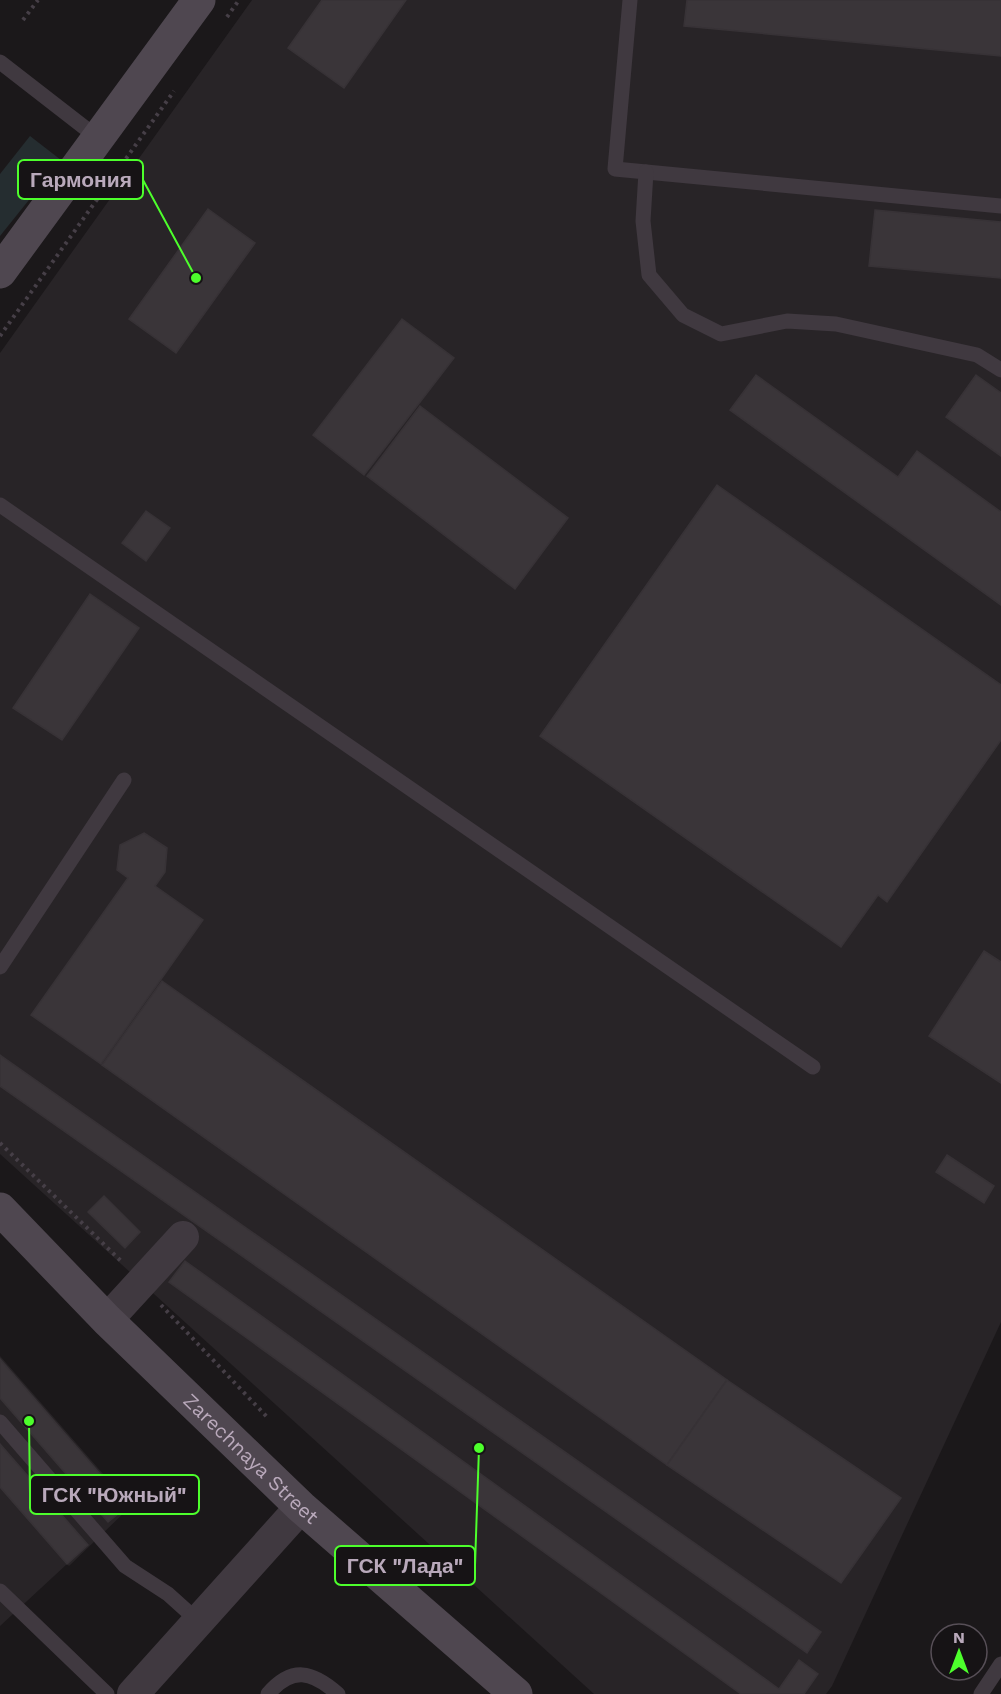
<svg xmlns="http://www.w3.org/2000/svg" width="1001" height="1694" viewBox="0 0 1001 1694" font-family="'Work Sans',sans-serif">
<rect width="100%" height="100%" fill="#1b181a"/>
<!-- built -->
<g fill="#282427">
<path d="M 252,0 L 1001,0 L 1001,1322 L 832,1686 L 826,1694 L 594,1694 L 0,1154 L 0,353 Z"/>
<path d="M 0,1356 L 131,1506 L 69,1566 L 67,1564 L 0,1626 Z"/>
</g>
<!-- green -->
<path fill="#252d30" d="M 30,136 L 61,160 L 0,236 L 0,174 Z"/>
<!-- building -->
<g fill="#3a3539" stroke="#373236" stroke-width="1.5">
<path d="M 322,0 L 406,0 L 344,88 L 288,48 Z"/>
<path d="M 687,0 L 1001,0 L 1001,56 L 684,26 Z"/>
<path d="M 208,209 L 255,243 L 176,353 L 129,319 Z"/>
<path d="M 875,210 L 1001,222 L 1001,278 L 869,266 Z"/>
<path d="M 402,319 L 454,358 L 364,475 L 313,435 Z"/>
<path d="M 756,375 L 898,477 L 917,451 L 1001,512 L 1001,605 L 730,410 Z"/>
<path d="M 976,375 L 1001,393 L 1001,456 L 946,417 Z"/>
<path d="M 420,406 L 568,518 L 515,589 L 367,476 Z"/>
<path d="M 717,485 L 1001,685 L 1001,740 L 887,902 L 878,895 L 841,947 L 540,736 Z"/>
<path d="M 146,511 L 170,528 L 146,561 L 122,543 Z"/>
<path d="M 90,594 L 139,628 L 62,740 L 13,708 Z"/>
<path d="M 144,833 L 167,848 L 165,872 L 155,886 L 203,920 L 101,1064 L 31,1015 L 128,878 L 117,870 L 120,845 Z"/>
<path d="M 984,951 L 1001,962 L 1001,1083 L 929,1036 Z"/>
<path d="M 162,981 L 727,1380 L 667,1465 L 102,1065 Z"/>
<path d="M 0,1055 L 821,1632 L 807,1653 L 0,1086 Z"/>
<path d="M 947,1155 L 994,1186 L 984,1203 L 936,1172 Z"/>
<path d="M 104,1196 L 140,1232 L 125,1248 L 88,1212 Z"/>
<path d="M 185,1261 L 779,1689 L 799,1660 L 818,1674 L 804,1694 L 741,1694 L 169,1282 Z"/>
<path d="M 0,1359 L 128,1506 L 108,1522 L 0,1398 Z"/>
<path d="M 727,1380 L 901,1498 L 841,1583 L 667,1465 Z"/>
<path d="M 0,1444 L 88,1545 L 67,1564 L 0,1487 Z"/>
</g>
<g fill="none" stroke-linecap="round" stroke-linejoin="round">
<!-- path -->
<g stroke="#463f47" stroke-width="4" stroke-dasharray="3 4.5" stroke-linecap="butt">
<path d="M 227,17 L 239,0"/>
<path d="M 23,20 L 38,0"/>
<path d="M 0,336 L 174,91"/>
<path d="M 0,1143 L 122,1262"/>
<path d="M 161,1305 L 267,1417"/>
</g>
<!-- lane -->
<g stroke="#403940" stroke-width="15">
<path d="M 630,0 L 615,169 L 1001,206"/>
<path d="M 0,62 L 98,138"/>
<path d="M 646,172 L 643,221 L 649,275 L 683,315 L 721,334 L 787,321 L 836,324 L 977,355 L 1001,370"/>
<path d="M 0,505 L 813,1067"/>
<path d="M 0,967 L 124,780"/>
<path d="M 0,1422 L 125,1566 L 168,1594 L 198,1621"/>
<path d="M 0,1591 L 107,1694"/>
<path d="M 268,1694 C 292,1666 312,1671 338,1694"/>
<path d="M 981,1694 L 1001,1664"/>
</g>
<!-- street -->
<g stroke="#403940" stroke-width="32">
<path d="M 107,1320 L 183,1237"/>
<path d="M 133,1694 L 301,1507"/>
</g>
<!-- secondary -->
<g stroke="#4f4750" stroke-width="33">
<path d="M 0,272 L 199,0"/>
<path id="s1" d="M 0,1209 L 107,1320 L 301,1507 L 516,1694"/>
</g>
</g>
<g text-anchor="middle" stroke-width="4.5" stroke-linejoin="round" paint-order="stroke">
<!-- street labels -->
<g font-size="20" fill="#b9a9bb" stroke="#161315">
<text dy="7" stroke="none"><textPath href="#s1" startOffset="354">Zarechnaya Street</textPath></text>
</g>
</g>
<!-- callouts -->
<path fill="none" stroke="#4dff2c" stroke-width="2" d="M196 278L143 180M29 1421L30 1494M479 1448L475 1565"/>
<g fill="#4dff2c" stroke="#161315" stroke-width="2">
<circle cx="196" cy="278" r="6"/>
<circle cx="29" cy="1421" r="6"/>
<circle cx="479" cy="1448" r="6"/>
</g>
<g fill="#161315" stroke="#4dff2c" stroke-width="2">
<rect x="18" y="160" width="125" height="39" rx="6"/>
<rect x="30" y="1475" width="169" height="39" rx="6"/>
<rect x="335" y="1546" width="140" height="39" rx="6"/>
</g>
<g font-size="21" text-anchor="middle" font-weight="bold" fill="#b9a9bb">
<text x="81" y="187">Гармония</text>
<text x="114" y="1502">ГСК "Южный"</text>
<text x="405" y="1573">ГСК "Лада"</text>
</g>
<!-- north arrow -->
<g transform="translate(959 1652)"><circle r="28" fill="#161315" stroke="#574f57" stroke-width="1.5"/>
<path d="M0-4.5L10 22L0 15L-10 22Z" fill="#4dff2c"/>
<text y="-9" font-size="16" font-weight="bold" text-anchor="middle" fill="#b9a9bb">N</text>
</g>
</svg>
